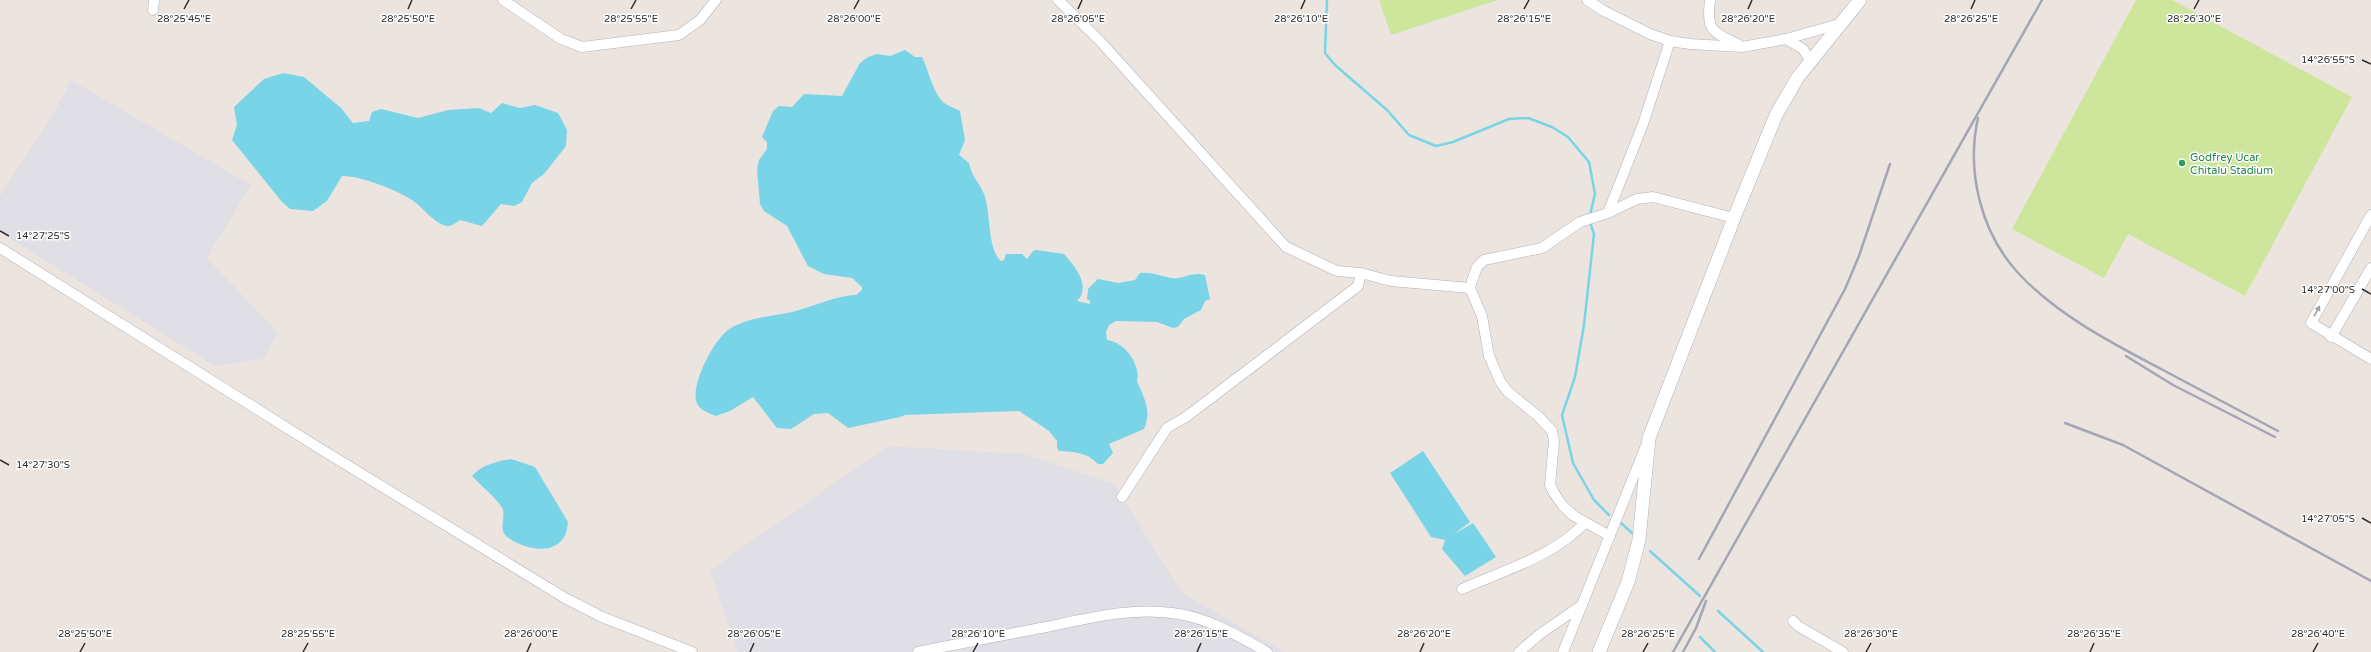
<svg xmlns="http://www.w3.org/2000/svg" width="2371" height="652" viewBox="0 0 2371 652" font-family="'Varela Round',sans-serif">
<rect width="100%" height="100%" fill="#ece5df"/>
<!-- industrial -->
<g fill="#e0dfe6">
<path d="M 71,80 L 251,185 L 207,258 L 278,333 L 263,359 L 215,366 L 0,232 L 0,196 L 58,105 Z"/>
<path d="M 888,446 L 1024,454 L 1114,484 L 1182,593 L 1285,652 L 737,652 L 710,570 Z"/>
</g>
<!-- pitch -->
<g fill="#cde69c">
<path d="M 1379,0 L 1498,0 L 1391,35 Z"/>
<path d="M 2136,0 L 2172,0 L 2352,97 L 2245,296 L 2128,234 L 2104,278 L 2012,229 Z"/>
</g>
<!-- water -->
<g fill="#79d4e8">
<path d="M 905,50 L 915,57 L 922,57 C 929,71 931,87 941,100 C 945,105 955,108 960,111 L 965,140 L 959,155 L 969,163 C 973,180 979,181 984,194 C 991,211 987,249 1001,261 L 1004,260 L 1006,254 L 1022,254 L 1027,259 L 1033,251 L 1036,250 L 1064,254 C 1074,265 1092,286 1077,301 L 1090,304 L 1090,301 L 1087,299 L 1088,289 L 1098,279 L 1118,283 L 1135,280 L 1140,273 C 1152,272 1160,276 1171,278 C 1183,280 1191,271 1205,275 L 1210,299 L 1205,301 L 1201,310 L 1184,319 L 1178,327 L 1173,328 L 1157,322 L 1116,321 L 1109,325 L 1106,332 L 1107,340 C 1125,342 1141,365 1137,381 C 1144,397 1152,412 1144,429 L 1109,444 L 1113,453 L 1103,464 L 1098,464 C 1086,452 1075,452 1059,451 L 1057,448 L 1057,441 L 1049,431 L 1019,411 L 905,415 L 900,417 L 848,428 L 828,413 L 814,414 L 791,429 L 777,428 L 753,397 L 730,411 L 716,416 C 708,413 697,409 696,400 C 692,382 714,340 728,330 C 747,317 771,317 792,312 C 813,307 837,295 856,295 L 862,290 L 862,287 L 852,278 L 824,274 L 808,266 L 787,226 L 764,211 L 760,204 L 757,170 L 759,160 L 767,149 L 767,142 L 762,137 L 773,111 L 779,106 L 792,107 L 804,94 L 842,96 L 860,63 L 868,57 L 877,54 L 890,56 Z"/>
<path d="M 283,73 L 304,77 L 341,108 L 353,123 L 369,121 L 372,112 L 381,109 L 418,118 L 448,110 L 479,108 L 491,113 L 502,103 L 520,108 L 535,105 L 558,113 L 567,130 L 566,146 L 544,174 L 532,183 L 522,202 L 514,206 L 501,204 L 482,226 L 460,220 C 456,223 451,227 446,226 C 432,222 423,207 412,200 C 397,190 359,175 342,176 L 327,201 L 313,211 L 290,209 L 282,202 L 232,140 L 237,125 L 234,107 L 264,79 Z"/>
<path d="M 1423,451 L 1470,522 L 1453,535 L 1473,523 L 1496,557 L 1465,576 L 1442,549 L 1445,540 L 1431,537 L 1390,473 Z"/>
<path d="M 511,459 L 535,467 L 568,522 C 567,527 567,533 564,537 C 552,557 521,548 506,536 C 499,529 505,519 503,510 C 499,500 479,484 472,476 C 481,465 497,461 511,459 Z"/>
</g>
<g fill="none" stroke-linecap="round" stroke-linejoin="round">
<!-- stream -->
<g stroke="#79d4e8" stroke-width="2.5">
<path d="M 1327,0 L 1325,53 L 1335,65 L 1387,110 L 1409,135 L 1436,146 L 1453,142 L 1509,119 L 1528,118 L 1552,127 L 1568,137 L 1589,162 L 1595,194 L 1590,215"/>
<path d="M 1590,222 L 1594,234 L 1584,325 L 1575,377 L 1562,415 L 1573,463 L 1594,500 L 1609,515"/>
<path d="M 1621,523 L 1632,533"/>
<path d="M 1650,551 L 1700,596"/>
<path d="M 1718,611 L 1763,652"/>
<path d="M 1700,637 L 1715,652"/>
</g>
<!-- minor casing -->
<g stroke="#afb2bb" stroke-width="11">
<g id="minor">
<path d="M 503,0 L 561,39 L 582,47 L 679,35 L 700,20 L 716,0"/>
<path d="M 1058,0 L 1100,41 L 1286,247 L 1337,271 L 1361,273 L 1391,281 L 1470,288"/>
<path d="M 1587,0 L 1604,11 L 1650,34 L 1670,41 L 1690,44 L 1742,47 L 1786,39 L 1843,23"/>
<path d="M 1710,0 C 1706,32 1712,31 1739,45"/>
<path d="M 153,10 L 154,0"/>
<path d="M 1786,39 L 1803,49 L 1811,62"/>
<path d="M 1608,213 L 1643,124 L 1670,41"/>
<path d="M 2371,215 L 2311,323 L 2371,359"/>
<path d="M 0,248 L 319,448 L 565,598 L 602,617 L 692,652"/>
<path d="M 2331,337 L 2371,268"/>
<path d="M 1122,497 L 1167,428 L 1186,417 L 1358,286 L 1361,273"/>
<path d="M 1610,536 L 1574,516 L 1563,506 L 1554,493 L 1550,485 L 1554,441 L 1552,431 L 1538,416 L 1508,392 L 1500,381 L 1489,356 L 1482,316 L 1470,288 L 1472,281 L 1477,267 L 1484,260 L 1542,248 L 1580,222 L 1608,213 L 1637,199 L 1653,197 L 1734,218"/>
<path d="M 1462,589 C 1505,570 1552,557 1585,523"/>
<path d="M 1793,621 L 1798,626 L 1843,652"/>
<path d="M 918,652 C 961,643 1004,635 1046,627 C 1089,618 1135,606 1179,614 C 1210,619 1240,637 1267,652"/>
<path d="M 1519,652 L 1540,634 L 1582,605"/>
<path d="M 1563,652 L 1645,448"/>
</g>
</g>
<!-- tertiary casing -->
<g stroke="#afb2bb" stroke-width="14">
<path id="tertiary" d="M 1599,652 L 1628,582 L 1639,540 L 1649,438 L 1734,218 L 1776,115 L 1798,77 L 1860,0"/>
</g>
<!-- minor -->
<use href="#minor" stroke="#fff" stroke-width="10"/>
<!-- tertiary -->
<use href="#tertiary" stroke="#fff" stroke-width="13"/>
<!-- rail -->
<g stroke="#a2a6b5" stroke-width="2.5">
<path d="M 1978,118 C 1966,172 1981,234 2020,275 C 2059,316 2112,343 2161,369 C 2200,390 2239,410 2278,431"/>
<path d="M 2126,356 L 2173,385 L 2275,437"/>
<path d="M 2065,423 L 2123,445 L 2371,581"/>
<path d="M 1699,559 L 1845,289 L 1859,256 L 1890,164"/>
<path d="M 1673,652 L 2042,0"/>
<path d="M 1683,652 L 1696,628 L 1706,601"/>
</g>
</g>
<!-- one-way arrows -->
<defs><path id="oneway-solid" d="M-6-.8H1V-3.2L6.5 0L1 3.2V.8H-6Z"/></defs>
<use fill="#a0a0a0" href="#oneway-solid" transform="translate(2317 311) rotate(-61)"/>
<!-- ticks -->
<path fill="none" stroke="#2c2c2c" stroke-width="1.5" d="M 184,9 L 189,0M 408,9 L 412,0M 631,9 L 636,0M 854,9 L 859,0M 1078,9 L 1082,0M 1301,9 L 1305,0M 1524,9 L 1529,0M 1748,9 L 1752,0M 1971,9 L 1975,0M 2194,9 L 2199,0M 2362,60 L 2371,64M 0,231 L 9,236M 2362,289 L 2371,294M 0,460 L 9,465M 2362,518 L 2371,523M 80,652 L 85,643M 303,652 L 308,643M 527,652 L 531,643M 750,652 L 754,643M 973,652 L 978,643M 1197,652 L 1201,643M 1420,652 L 1424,643M 1643,652 L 1648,643M 1866,652 L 1871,643M 2090,652 L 2094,643M 2313,652 L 2318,643"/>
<!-- markers -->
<circle fill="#2e9e5b" stroke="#fff" stroke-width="1.5" cx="2182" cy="163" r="4"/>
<g text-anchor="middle" stroke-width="3" stroke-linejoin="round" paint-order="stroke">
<!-- leisure labels -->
<g font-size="11" fill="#27864d" stroke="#fff" text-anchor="start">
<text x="2190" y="161">Godfrey Ucar<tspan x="2190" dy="13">Chitalu Stadium</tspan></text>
</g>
</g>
<g font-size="10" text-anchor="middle" fill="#2c2c2c" stroke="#fff" stroke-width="3" stroke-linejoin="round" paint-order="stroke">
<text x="184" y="22">28°25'45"E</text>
<text x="408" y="22">28°25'50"E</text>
<text x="631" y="22">28°25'55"E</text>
<text x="854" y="22">28°26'00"E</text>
<text x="1078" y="22">28°26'05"E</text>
<text x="1301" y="22">28°26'10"E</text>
<text x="1524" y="22">28°26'15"E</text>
<text x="1748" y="22">28°26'20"E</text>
<text x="1971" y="22">28°26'25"E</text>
<text x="2194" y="22">28°26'30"E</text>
<text x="2328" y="63">14°26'55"S</text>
<text x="43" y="239">14°27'25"S</text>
<text x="2328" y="293">14°27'00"S</text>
<text x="43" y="468">14°27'30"S</text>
<text x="2328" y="522">14°27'05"S</text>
<text x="85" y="637">28°25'50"E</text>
<text x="308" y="637">28°25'55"E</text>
<text x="531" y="637">28°26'00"E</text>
<text x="754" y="637">28°26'05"E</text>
<text x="978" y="637">28°26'10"E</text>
<text x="1201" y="637">28°26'15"E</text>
<text x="1424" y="637">28°26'20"E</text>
<text x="1648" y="637">28°26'25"E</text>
<text x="1871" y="637">28°26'30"E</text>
<text x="2094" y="637">28°26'35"E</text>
<text x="2318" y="637">28°26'40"E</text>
</g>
</svg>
